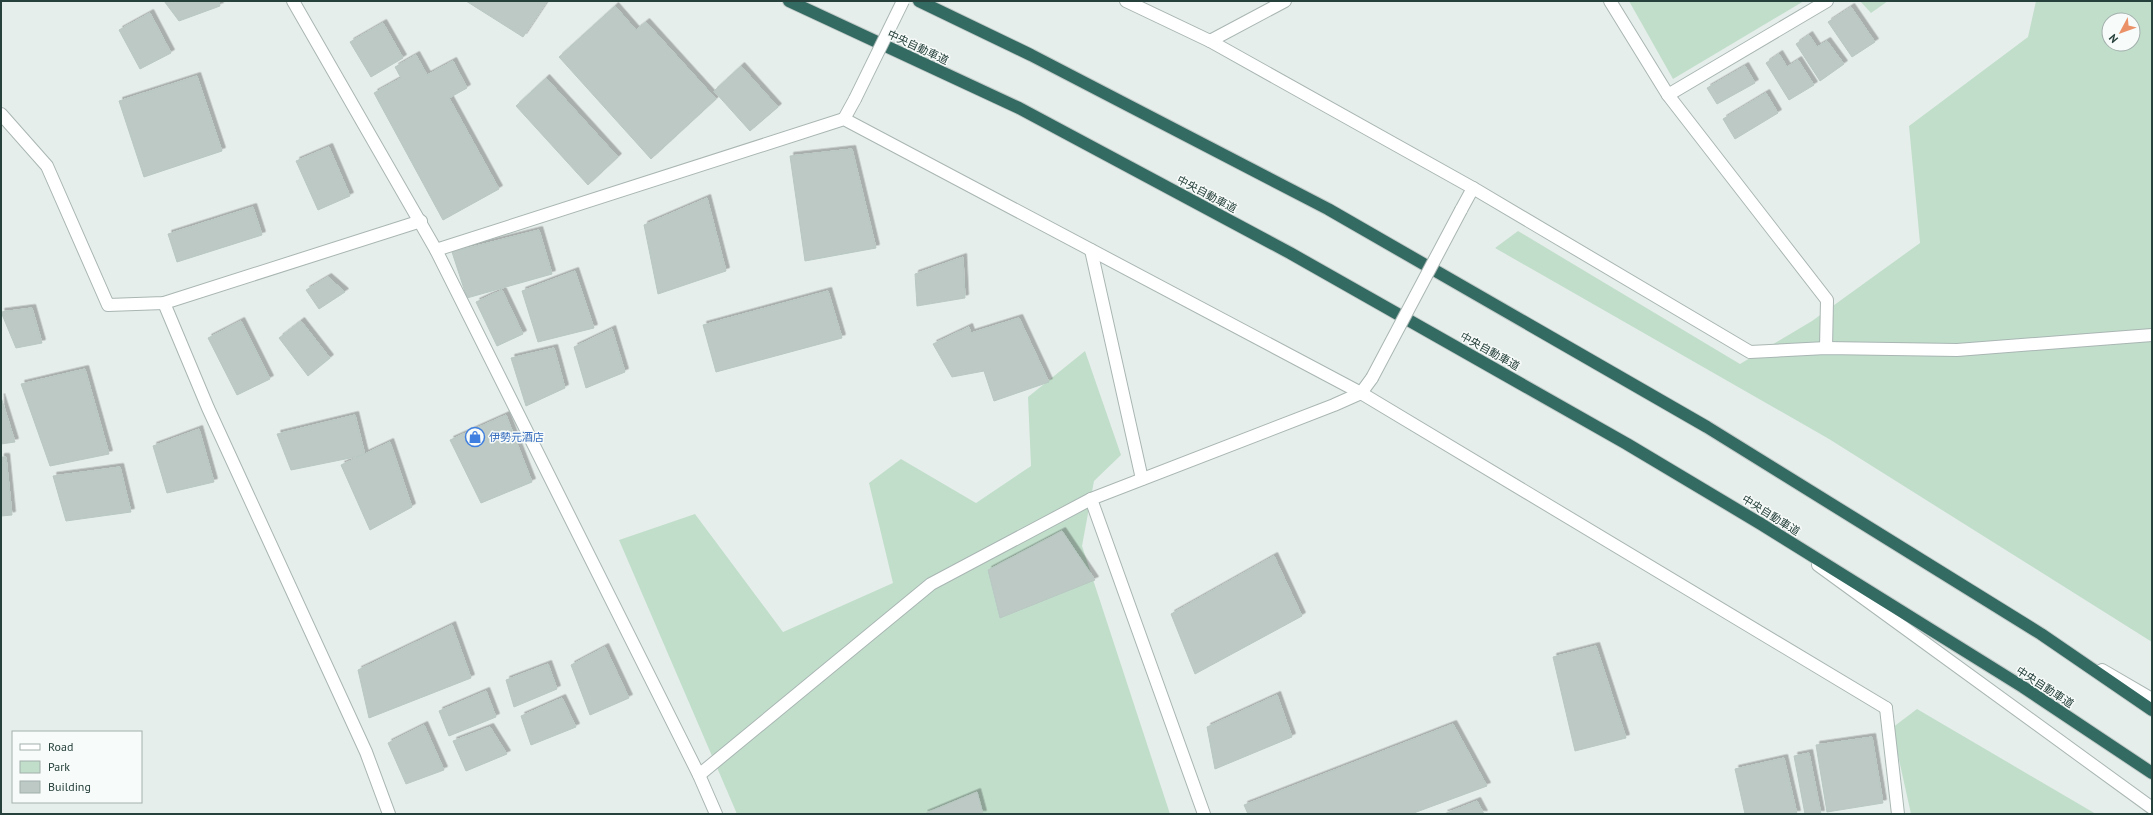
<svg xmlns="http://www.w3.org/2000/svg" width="2153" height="815" viewBox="0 0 2153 815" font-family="'PT Sans','Noto Sans JP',sans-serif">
<defs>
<filter id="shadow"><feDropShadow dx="3.5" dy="-3.5" stdDeviation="0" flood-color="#0004"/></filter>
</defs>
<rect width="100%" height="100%" fill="#e6eeeb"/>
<!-- green -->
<g fill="#c1decb" fill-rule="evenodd">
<path d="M 1629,1 L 1804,1 L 1673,79 Z"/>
<path d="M 1860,1 L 1888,1 L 1871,13 Z"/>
<path d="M 2036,1 L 2152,1 L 2152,642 L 1829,439 L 1495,248 L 1518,231 L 1740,364 L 1812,321 L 1920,243 L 1909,126 L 2028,37 ZM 2109,20 L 2133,20 L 2133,44 L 2109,44 Z"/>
<path d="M 1085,351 L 1121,455 L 1094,481 L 1082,546 L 1170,814 L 737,814 L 619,540 L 695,514 L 783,632 L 893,583 L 869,483 L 901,459 L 976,503 L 1031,466 L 1028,397 Z"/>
<path d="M 1917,709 L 2096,814 L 1911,814 L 1892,728 Z"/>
</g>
<!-- building -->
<g fill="#bcc9c4" stroke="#b9c8c3" filter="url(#shadow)">
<path d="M 164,1 L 219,1 L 220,6 L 179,21 Z"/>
<path d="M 466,1 L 547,1 L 523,37 Z"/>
<path d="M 615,6 L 636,30 L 646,22 L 716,99 L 651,159 L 559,57 Z"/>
<path d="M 1851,7 L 1875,42 L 1852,57 L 1828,22 Z"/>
<path d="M 150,13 L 171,53 L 140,69 L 119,30 Z"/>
<path d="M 383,23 L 403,58 L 371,77 L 350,42 Z"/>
<path d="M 1809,35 L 1817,47 L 1827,41 L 1844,64 L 1820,81 L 1796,44 Z"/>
<path d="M 1779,54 L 1787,67 L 1798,60 L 1814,85 L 1789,100 L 1766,63 Z"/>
<path d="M 416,55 L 427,75 L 453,61 L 467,88 L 449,98 L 499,189 L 443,220 L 374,93 L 401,78 L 395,67 Z"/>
<path d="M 741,66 L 778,107 L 750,131 L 714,91 Z"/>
<path d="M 1745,66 L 1755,83 L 1717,104 L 1707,88 Z"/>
<path d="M 197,76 L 222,151 L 144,177 L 119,101 Z"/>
<path d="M 546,78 L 618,157 L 588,185 L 516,106 Z"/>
<path d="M 1766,93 L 1778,113 L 1735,139 L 1723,119 Z"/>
<path d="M 329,147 L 350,196 L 318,210 L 296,161 Z"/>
<path d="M 852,149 L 876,248 L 805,261 L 790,156 Z"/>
<path d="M 707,198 L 726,271 L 658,294 L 644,225 Z"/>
<path d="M 253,207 L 262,235 L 177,262 L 168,234 Z"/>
<path d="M 539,230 L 552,274 L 467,298 L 452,252 Z"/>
<path d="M 963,257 L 965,298 L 917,306 L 915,274 Z"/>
<path d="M 575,271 L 594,328 L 538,342 L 522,291 Z"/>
<path d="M 328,277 L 345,292 L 319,309 L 306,290 Z"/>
<path d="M 502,290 L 523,334 L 497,346 L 476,302 Z"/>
<path d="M 828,291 L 842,338 L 716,372 L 703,325 Z"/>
<path d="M 32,308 L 42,343 L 16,348 L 1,312 Z"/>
<path d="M 1019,318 L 1049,382 L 994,401 L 984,371 L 952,377 L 933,344 L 969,327 L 971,333 Z"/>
<path d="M 241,321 L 270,379 L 237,395 L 208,338 Z"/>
<path d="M 301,321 L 330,358 L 308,376 L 279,338 Z"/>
<path d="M 612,329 L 625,372 L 586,388 L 574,347 Z"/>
<path d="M 554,348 L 565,388 L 526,406 L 511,358 Z"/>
<path d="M 85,369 L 109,454 L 50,466 L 21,384 Z"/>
<path d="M 1,397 L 15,442 L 1,444 Z"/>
<path d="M 355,415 L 365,455 L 291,470 L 277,434 Z"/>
<path d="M 506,415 L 532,482 L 481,503 L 450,440 Z"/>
<path d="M 199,429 L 214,482 L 167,493 L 153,446 Z"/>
<path d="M 390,442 L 412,507 L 370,530 L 341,465 Z"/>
<path d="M 1,457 L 6,457 L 12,515 L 1,516 Z"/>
<path d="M 120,467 L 131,512 L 66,521 L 53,476 Z"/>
<path d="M 1062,531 L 1095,580 L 1000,618 L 988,570 Z"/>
<path d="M 1274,556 L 1302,616 L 1195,674 L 1171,614 Z"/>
<path d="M 452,625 L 471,678 L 369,718 L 358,670 Z"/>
<path d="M 1596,646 L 1626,738 L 1575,751 L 1553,657 Z"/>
<path d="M 605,647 L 629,698 L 590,715 L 571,665 Z"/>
<path d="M 548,664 L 557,689 L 514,707 L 506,680 Z"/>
<path d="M 486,691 L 496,717 L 449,736 L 439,711 Z"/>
<path d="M 1277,695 L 1292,737 L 1215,769 L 1207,727 Z"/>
<path d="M 562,698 L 576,727 L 531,745 L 521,716 Z"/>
<path d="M 1453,724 L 1487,786 L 1411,814 L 1248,814 L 1244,805 Z"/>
<path d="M 424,725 L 444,770 L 406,784 L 388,743 Z"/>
<path d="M 490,727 L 507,754 L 466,771 L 453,741 Z"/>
<path d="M 1872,737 L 1883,803 L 1827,812 L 1816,745 Z"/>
<path d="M 1809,753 L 1821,814 L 1805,814 L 1794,756 Z"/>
<path d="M 1784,758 L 1797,814 L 1745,814 L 1735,769 Z"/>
<path d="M 977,792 L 983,814 L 924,814 Z"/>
<path d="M 1477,801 L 1484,814 L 1444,814 Z"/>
</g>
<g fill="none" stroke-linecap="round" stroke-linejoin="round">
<!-- service casing -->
<g stroke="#a9b6b3" stroke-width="14">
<g id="service">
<path d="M 1091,250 L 1142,479"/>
<path d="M 1091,499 L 1204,814"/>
<path d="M 1818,565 L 2152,808"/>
<path d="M 2102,670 L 2152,699"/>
<path d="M 1886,708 L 1898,814"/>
</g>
</g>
<!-- minor casing -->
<g stroke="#a9b6b3" stroke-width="14">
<g id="minor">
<path d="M 293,1 L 436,250 L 699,775 L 716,814"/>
<path d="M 1126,1 L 1210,41 L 1285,1"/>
<path d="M 1610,1 L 1668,95 L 1827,300 L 1826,348"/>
<path d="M 1210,41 L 1473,188 L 1750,352 L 1826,348 L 1957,350 L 2152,335"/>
<path d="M 1668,95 L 1827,1"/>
<path d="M 1,114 L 47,166 L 108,305 L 164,303 L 421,221"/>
<path d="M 844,119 L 855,99"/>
<path d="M 1461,210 L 1473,188"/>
<path d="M 436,250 L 844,119 L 1361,393 L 1886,708"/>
<path d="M 164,303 L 208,408 L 366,752 L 389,814"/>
<path d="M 699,775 L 931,584 L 1091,499 L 1334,405 L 1361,393 L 1372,378"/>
</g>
</g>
<!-- motorway casing -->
<g stroke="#c2cac8" stroke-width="14">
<g id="motorway">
<path d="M 789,1 L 1019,108 L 1290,253 L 1627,444 L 1761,524 L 2023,687 L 2152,773"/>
<path d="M 919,1 L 1031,55 L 1328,209 L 1707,427 L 2041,634 L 2152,710"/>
</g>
</g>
<!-- service -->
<use href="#service" stroke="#fff" stroke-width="12"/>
<!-- minor -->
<use href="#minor" stroke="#fff" stroke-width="12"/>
<!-- motorway -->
<use href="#motorway" stroke="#336b63" stroke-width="12"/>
<!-- minor-bridge casing -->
<g stroke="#a9b6b3" stroke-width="14" stroke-linecap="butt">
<g id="minor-bridge">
<path d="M 855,99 L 903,1"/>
<path d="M 1372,378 L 1461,210"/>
</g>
</g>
<!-- minor-bridge -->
<use href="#minor-bridge" stroke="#fff" stroke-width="12"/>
</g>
<!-- icons -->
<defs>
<g id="shop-ring" transform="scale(1)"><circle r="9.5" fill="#f7fbf9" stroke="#3f7fe0" stroke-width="1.5"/><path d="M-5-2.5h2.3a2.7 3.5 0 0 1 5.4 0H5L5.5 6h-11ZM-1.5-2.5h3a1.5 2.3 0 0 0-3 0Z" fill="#3f7fe0"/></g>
</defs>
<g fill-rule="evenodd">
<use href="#shop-ring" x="475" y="437"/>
</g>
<g text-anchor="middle" stroke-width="3" stroke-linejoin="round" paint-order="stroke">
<!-- street labels -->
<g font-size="11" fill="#26403b" stroke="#f7fbf9">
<text transform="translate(918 47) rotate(25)" y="4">中央自動車道</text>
<text transform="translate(1207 194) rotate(28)" y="4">中央自動車道</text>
<text transform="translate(1490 351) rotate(29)" y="4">中央自動車道</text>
<text transform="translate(1771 515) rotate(32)" y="4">中央自動車道</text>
<text transform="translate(2045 687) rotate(33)" y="4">中央自動車道</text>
</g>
<!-- shop labels -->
<g font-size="11" fill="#366cbe" stroke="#f7fbf9" text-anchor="start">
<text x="489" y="441">伊勢元酒店</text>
</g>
</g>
<!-- border -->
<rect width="2153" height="815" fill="none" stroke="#26403b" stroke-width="4"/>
<!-- legend -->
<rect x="12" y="731" width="130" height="72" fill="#f7fbf9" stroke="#a3b0ad"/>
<rect x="20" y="744" width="20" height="6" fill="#ffffff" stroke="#a3b0ad"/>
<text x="48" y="751" font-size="12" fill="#26403b">Road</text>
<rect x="20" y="761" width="20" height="12" fill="#c1decb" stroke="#a3b0ad"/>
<text x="48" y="771" font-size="12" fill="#26403b">Park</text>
<rect x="20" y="781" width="20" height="12" fill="#bcc9c4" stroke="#a3b0ad"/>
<text x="48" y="791" font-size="12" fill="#26403b">Building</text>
<!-- north arrow -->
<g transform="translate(2121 32) rotate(229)"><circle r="19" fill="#f7fbf9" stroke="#a3b0ad"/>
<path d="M0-3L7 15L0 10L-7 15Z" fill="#eb9168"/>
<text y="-6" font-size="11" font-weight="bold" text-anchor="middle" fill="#26403b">N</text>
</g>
</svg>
